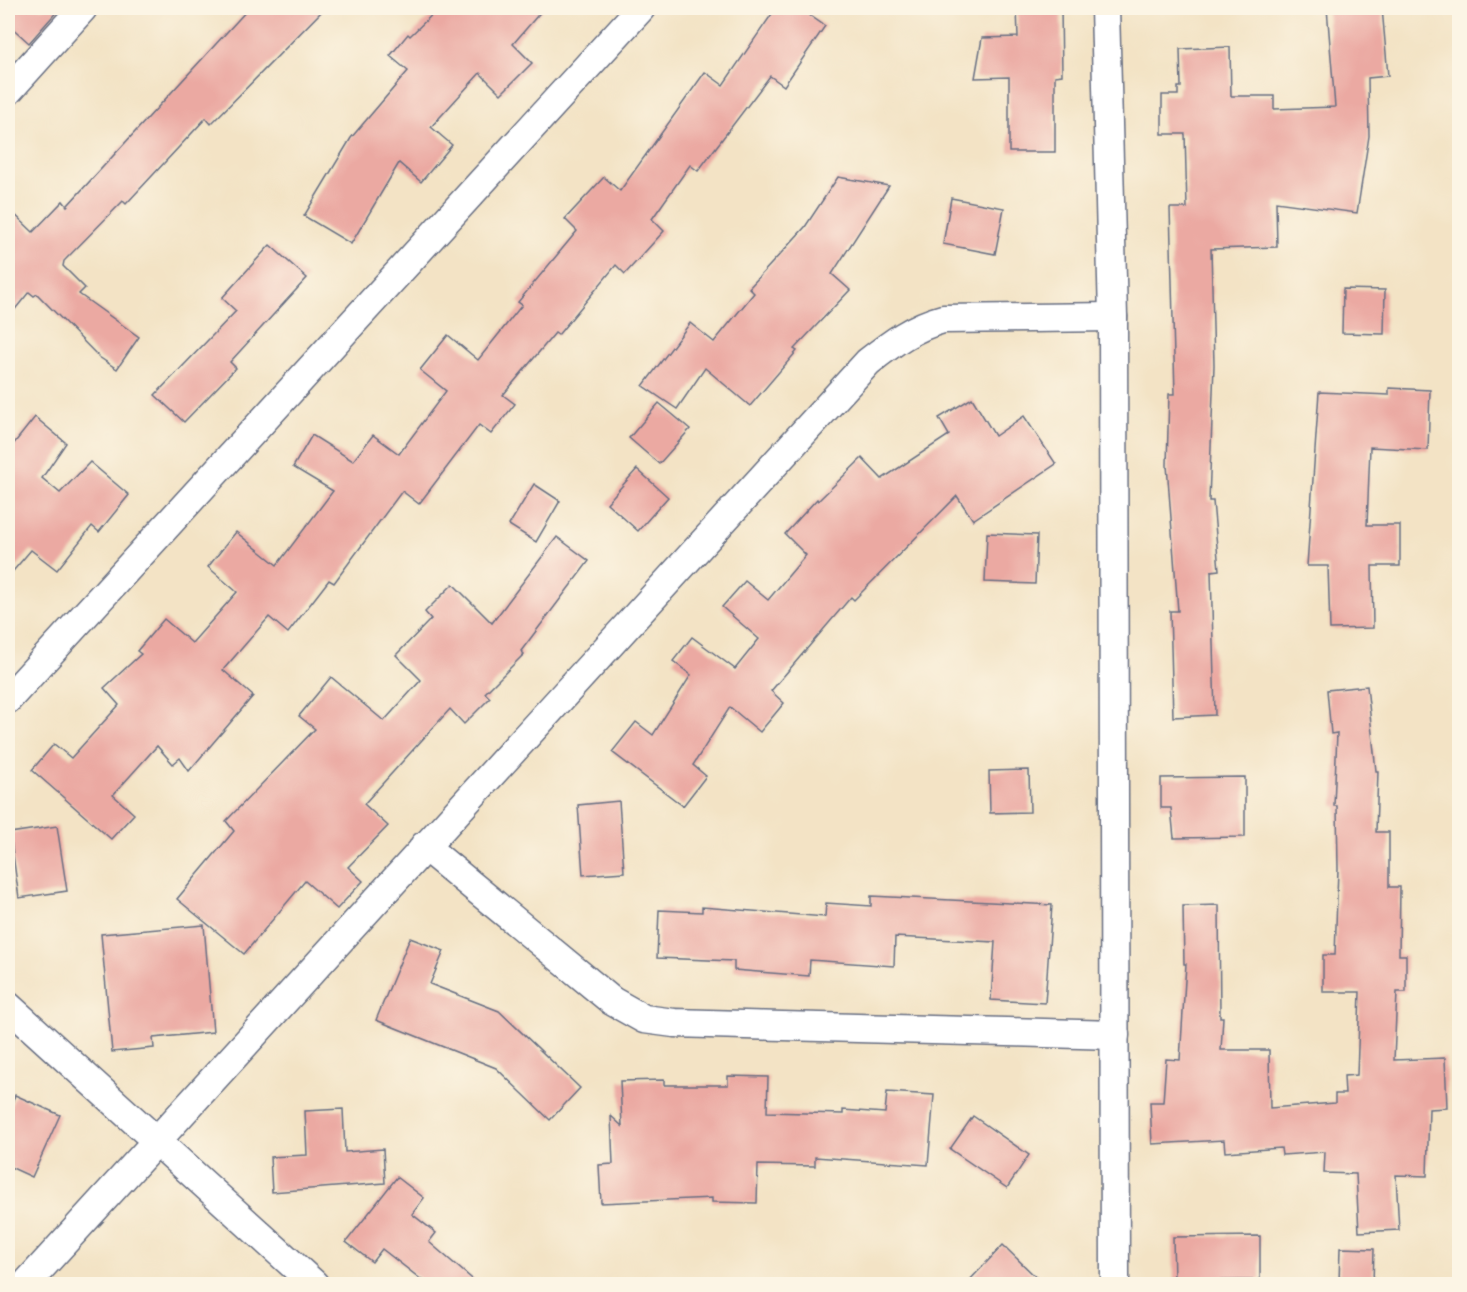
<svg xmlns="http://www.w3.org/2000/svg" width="1467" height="1292" viewBox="0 0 1467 1292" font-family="'Playpen Sans',sans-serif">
<rect width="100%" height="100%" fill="#fcf5e5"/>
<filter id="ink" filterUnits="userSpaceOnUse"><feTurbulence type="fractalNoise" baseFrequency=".0167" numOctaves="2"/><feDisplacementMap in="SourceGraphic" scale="12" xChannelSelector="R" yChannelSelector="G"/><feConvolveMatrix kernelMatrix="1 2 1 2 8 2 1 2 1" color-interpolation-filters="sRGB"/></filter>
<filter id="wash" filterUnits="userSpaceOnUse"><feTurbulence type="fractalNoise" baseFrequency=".008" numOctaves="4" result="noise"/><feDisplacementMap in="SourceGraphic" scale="24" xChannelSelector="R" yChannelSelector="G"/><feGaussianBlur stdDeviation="1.35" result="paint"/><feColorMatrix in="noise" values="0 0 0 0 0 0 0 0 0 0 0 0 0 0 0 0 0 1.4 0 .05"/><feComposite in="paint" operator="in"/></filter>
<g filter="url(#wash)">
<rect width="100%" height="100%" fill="#f3e3c5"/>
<g id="blocks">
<!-- building -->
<g fill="#eba9a2">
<path d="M 8,8 L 60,8 L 29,43 L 8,24 Z"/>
<path d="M 249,8 L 325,8 L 211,124 L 206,118 L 126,204 L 123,201 L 64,261 L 63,266 L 85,288 L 79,294 L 139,337 L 117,369 L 99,357 L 37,294 L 34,296 L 29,292 L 8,318 L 8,208 L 33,232 L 63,201 L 67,206 Z"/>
<path d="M 439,8 L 544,8 L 513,44 L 532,63 L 501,94 L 480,73 L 431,127 L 452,145 L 421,182 L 399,163 L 351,244 L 304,216 L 351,138 L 408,71 L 390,56 L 408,34 L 410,36 Z"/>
<path d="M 776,8 L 799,8 L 825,26 L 784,86 L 770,76 L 698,171 L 690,165 L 652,219 L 664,231 L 625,274 L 616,265 L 558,335 L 555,333 L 503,395 L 515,404 L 491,434 L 479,425 L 419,504 L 402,491 L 334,583 L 329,580 L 288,633 L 269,617 L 223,670 L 253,696 L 189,771 L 180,758 L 173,764 L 157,746 L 113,795 L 134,814 L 111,839 L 32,770 L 54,744 L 71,758 L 119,705 L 104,688 L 141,654 L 137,651 L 164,619 L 192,643 L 237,592 L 208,567 L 236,532 L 277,565 L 333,491 L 293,467 L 312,435 L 353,461 L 373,435 L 399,454 L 446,391 L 420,370 L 448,335 L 478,360 L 522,305 L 518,302 L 577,231 L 565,219 L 604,177 L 620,191 L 705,72 L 723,85 Z"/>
<path d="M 1017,8 L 1061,8 L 1062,75 L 1055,76 L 1055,152 L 1009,152 L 1009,77 L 975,78 L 982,38 L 1018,37 Z"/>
<path d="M 1327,8 L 1382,8 L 1388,76 L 1368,78 L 1369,136 L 1357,213 L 1276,202 L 1277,247 L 1211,249 L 1214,365 L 1209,501 L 1213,501 L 1219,570 L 1211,571 L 1215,715 L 1173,717 L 1170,611 L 1178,611 L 1167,465 L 1169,394 L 1175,394 L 1170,208 L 1187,208 L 1185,134 L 1162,134 L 1162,95 L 1178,95 L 1178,87 L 1181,87 L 1180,49 L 1230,47 L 1231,96 L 1274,96 L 1274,109 L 1335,107 Z"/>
<path d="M 838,177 L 889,186 L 832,274 L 850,290 L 794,349 L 797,351 L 750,406 L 705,368 L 677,409 L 643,386 L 690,323 L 714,342 L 754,293 L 749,288 L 805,227 Z"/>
<path d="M 951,198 L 1004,208 L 995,254 L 943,244 Z"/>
<path d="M 270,245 L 307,278 L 230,362 L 236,368 L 184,422 L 155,395 L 236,311 L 222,298 Z"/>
<path d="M 1343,289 L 1385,290 L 1384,334 L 1342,333 Z"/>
<path d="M 1389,388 L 1430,390 L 1428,450 L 1370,447 L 1367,525 L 1400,525 L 1400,566 L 1372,566 L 1373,628 L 1330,629 L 1328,566 L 1307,566 L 1319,392 L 1389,395 Z"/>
<path d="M 972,398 L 995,436 L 1024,416 L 1056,464 L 973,520 L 957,496 L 854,600 L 851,597 L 771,691 L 784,703 L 760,732 L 730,707 L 693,765 L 706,776 L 683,806 L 612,752 L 636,722 L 653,735 L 691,675 L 673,661 L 692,637 L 735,669 L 759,639 L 722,607 L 745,581 L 768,600 L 806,555 L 785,534 L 817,499 L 818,501 L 862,458 L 882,479 L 949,435 L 939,418 Z"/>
<path d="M 659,403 L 690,429 L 659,464 L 629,438 Z"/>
<path d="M 35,417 L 66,443 L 42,478 L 60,493 L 90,462 L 129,495 L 99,532 L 92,526 L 57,570 L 31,550 L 8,577 L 8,451 Z"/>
<path d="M 637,469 L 668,497 L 638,531 L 607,503 Z"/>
<path d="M 534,484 L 560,501 L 536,542 L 509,525 Z"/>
<path d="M 987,533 L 1037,535 L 1035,584 L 985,582 Z"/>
<path d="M 557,537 L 589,561 L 521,651 L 524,654 L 485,693 L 490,698 L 464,724 L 450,709 L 364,804 L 388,826 L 348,867 L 363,881 L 337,909 L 305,881 L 244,954 L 177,899 L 234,831 L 226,821 L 315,729 L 299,716 L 331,677 L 384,721 L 421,680 L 396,655 L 431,619 L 425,612 L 453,584 L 492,623 Z"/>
<path d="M 1367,686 L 1376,771 L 1378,771 L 1376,832 L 1389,832 L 1389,887 L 1400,887 L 1399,955 L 1406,955 L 1406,992 L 1397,992 L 1394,1060 L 1445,1058 L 1447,1108 L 1429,1109 L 1427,1176 L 1396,1175 L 1399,1230 L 1359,1232 L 1356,1174 L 1324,1173 L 1325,1152 L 1282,1155 L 1281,1148 L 1225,1152 L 1224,1140 L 1152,1144 L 1150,1102 L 1163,1102 L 1166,1059 L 1180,1060 L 1186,964 L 1184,964 L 1183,906 L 1219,905 L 1220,1017 L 1223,1017 L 1221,1050 L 1269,1050 L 1270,1108 L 1335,1103 L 1335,1094 L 1345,1094 L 1344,1076 L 1357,1075 L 1360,992 L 1323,992 L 1323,955 L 1335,955 L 1338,869 L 1337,806 L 1334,806 L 1337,733 L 1331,734 L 1327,690 Z"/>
<path d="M 1029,770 L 1030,812 L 990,813 L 989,771 Z"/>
<path d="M 1245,777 L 1245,837 L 1174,838 L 1171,808 L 1161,808 L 1161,778 Z"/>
<path d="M 619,801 L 624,872 L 583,875 L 578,805 Z"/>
<path d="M 57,826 L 67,891 L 19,898 L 10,833 Z"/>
<path d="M 871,896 L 1052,905 L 1045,1003 L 991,1000 L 995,942 L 895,937 L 894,966 L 810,960 L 809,976 L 734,970 L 734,961 L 657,958 L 659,910 L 702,912 L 702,907 L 825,917 L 826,903 L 871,906 Z"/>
<path d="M 204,925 L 213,1032 L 153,1038 L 154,1048 L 112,1052 L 101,934 Z"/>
<path d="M 410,938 L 444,951 L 430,984 L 499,1011 L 580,1088 L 550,1120 L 496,1068 L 376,1020 Z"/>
<path d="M 728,1076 L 768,1077 L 767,1112 L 843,1114 L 843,1110 L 885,1113 L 887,1092 L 934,1095 L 928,1165 L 815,1157 L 815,1166 L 758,1165 L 757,1203 L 712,1202 L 712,1198 L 601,1203 L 599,1165 L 613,1164 L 611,1116 L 622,1126 L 620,1081 L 664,1080 L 664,1085 L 728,1085 Z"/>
<path d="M 15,1095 L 60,1115 L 32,1177 L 8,1166 L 8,1113 Z"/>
<path d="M 343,1109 L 345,1152 L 383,1149 L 385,1183 L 272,1192 L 270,1157 L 307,1155 L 305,1111 Z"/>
<path d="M 973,1116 L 1029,1155 L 1007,1188 L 950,1149 Z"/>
<path d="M 397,1177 L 424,1198 L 412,1214 L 436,1233 L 429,1242 L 478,1284 L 427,1284 L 382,1249 L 372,1262 L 346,1242 Z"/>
<path d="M 1260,1236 L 1260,1280 L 1174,1281 L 1173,1237 Z"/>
<path d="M 1003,1245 L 1043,1284 L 966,1284 Z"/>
<path d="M 1340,1248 L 1374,1249 L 1373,1284 L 1339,1284 Z"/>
</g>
</g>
</g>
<g filter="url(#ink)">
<use href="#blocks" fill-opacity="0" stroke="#676e82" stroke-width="1.5"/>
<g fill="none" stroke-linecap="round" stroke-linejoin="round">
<!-- street casing -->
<g stroke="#676e82" stroke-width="31">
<g id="street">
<path d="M 1105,8 L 1113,317 L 1115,1284"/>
<path d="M 8,91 L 83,8"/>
<path d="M 8,699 L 641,8"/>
<path d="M 424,846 L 612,1001 L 644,1019 L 674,1023 L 1115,1035"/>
<path d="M 8,1006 L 314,1284"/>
<path d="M 26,1284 L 868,362 C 892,343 913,327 943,319 L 1113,317"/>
</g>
</g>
<!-- street -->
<use href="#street" stroke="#fff" stroke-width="28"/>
</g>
</g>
<!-- margin -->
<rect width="1467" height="1292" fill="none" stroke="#fcf5e5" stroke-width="30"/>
</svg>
